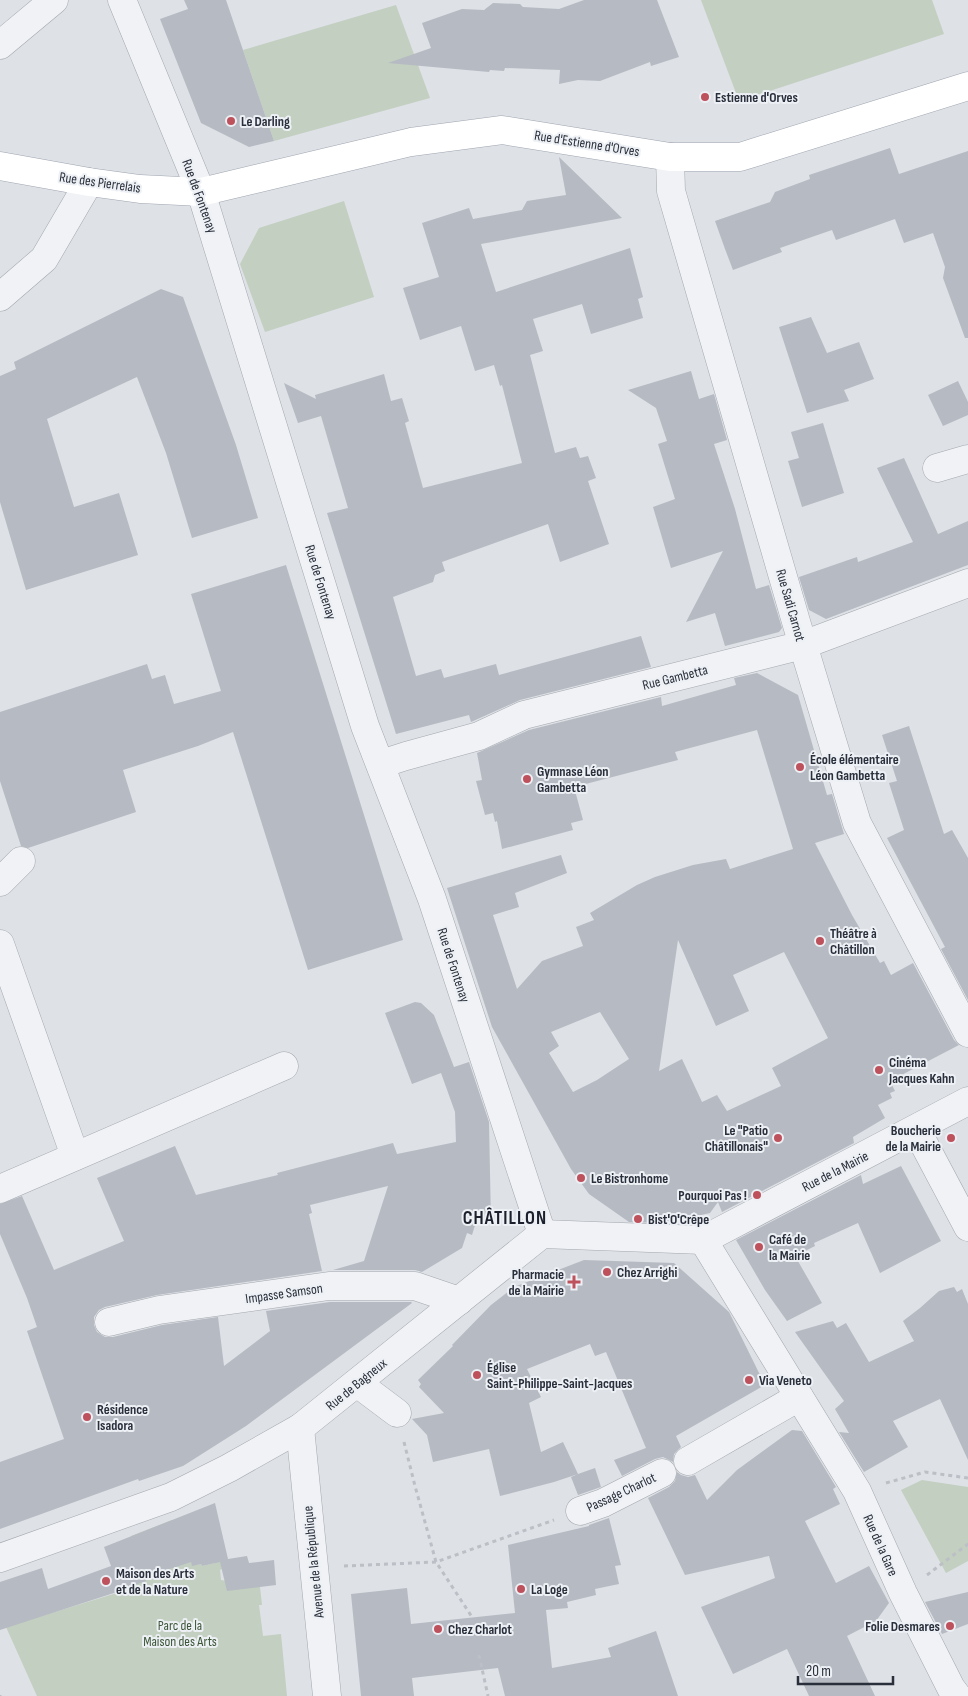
<svg xmlns="http://www.w3.org/2000/svg" width="968" height="1696" viewBox="0 0 968 1696" font-family="'Sofia Sans Condensed',sans-serif">
<rect width="100%" height="100%" fill="#dee1e6"/>
<!-- green -->
<g fill="#c3cfc0">
<path d="M 701,0 L 932,0 L 944,34 L 739,101 Z"/>
<path d="M 396,5 L 430,98 L 274,141 L 243,50 Z"/>
<path d="M 344,201 L 374,297 L 265,332 L 240,264 L 259,228 Z"/>
<path d="M 922,1480 L 968,1487 L 968,1561 L 946,1573 L 901,1490 Z"/>
<path d="M 172,1520 L 177,1536 L 184,1534 L 192,1565 L 201,1564 L 202,1566 L 215,1563 L 220,1559 L 222,1569 L 220,1570 L 221,1580 L 260,1587 L 262,1605 L 259,1605 L 263,1636 L 281,1634 L 287,1696 L 37,1696 L 6,1627 L 120,1592 L 120,1590 L 155,1574 L 138,1557 L 131,1536 Z"/>
</g>
<!-- building -->
<g fill="#b6bac2" fill-rule="evenodd">
<path d="M 184,0 L 226,0 L 274,141 L 249,147 L 201,123 L 160,19 L 188,9 Z"/>
<path d="M 584,0 L 657,0 L 679,57 L 651,66 L 650,62 L 600,81 L 578,80 L 559,84 L 560,70 L 505,68 L 504,71 L 490,70 L 489,72 L 388,63 L 431,48 L 422,23 L 462,9 L 484,10 L 493,3 L 520,4 L 523,7 L 559,9 Z"/>
<path d="M 890,148 L 899,174 L 968,151 L 968,338 L 965,338 L 943,278 L 945,267 L 933,233 L 904,243 L 895,219 L 836,240 L 832,230 L 780,248 L 782,252 L 733,270 L 725,249 L 715,221 L 770,202 L 775,192 L 810,179 L 809,175 Z"/>
<path d="M 559,157 L 622,218 L 481,244 L 496,292 L 630,248 L 643,297 L 638,299 L 643,318 L 591,334 L 582,304 L 533,319 L 543,351 L 530,355 L 555,453 L 576,447 L 580,458 L 588,456 L 596,478 L 588,481 L 609,544 L 560,562 L 548,524 L 442,562 L 445,571 L 435,575 L 433,582 L 393,597 L 416,676 L 441,669 L 444,678 L 496,664 L 499,675 L 641,636 L 651,667 L 520,700 L 471,722 L 469,715 L 396,734 L 327,513 L 348,508 L 321,416 L 298,423 L 284,383 L 316,399 L 315,395 L 384,374 L 391,401 L 402,398 L 409,421 L 405,423 L 423,488 L 522,463 L 502,385 L 500,386 L 494,365 L 475,371 L 461,326 L 420,340 L 403,288 L 439,277 L 422,223 L 469,208 L 473,219 L 522,210 L 527,201 L 566,195 Z"/>
<path d="M 161,289 L 183,297 L 236,445 L 258,518 L 192,538 L 166,453 L 137,377 L 47,419 L 74,507 L 119,493 L 138,555 L 26,590 L 0,502 L 0,376 L 16,369 L 14,362 Z"/>
<path d="M 811,317 L 827,353 L 859,342 L 874,379 L 844,390 L 849,401 L 807,413 L 779,327 Z"/>
<path d="M 691,371 L 699,399 L 714,394 L 727,440 L 714,444 L 735,509 L 756,589 L 769,585 L 782,628 L 779,632 L 725,646 L 715,613 L 686,622 L 723,551 L 671,568 L 653,507 L 675,499 L 658,444 L 667,441 L 656,408 L 628,390 Z"/>
<path d="M 958,381 L 968,402 L 968,415 L 943,426 L 928,395 Z"/>
<path d="M 823,423 L 844,493 L 802,507 L 788,461 L 799,458 L 791,432 Z"/>
<path d="M 904,458 L 938,534 L 968,521 L 968,565 L 826,619 L 809,610 L 799,577 L 857,557 L 858,562 L 913,542 L 877,468 Z"/>
<path d="M 286,565 L 403,940 L 308,970 L 233,732 L 198,746 L 123,770 L 136,812 L 28,848 L 21,846 L 0,781 L 0,712 L 147,664 L 152,679 L 165,675 L 174,704 L 221,691 L 191,594 Z"/>
<path d="M 757,673 L 798,695 L 827,795 L 832,794 L 844,834 L 815,843 L 852,915 L 880,963 L 884,961 L 891,975 L 913,963 L 954,1040 L 959,1045 L 890,1081 L 895,1091 L 890,1093 L 892,1098 L 878,1105 L 885,1118 L 853,1137 L 854,1143 L 722,1212 L 718,1202 L 710,1213 L 666,1223 L 629,1222 L 589,1194 L 571,1169 L 492,1027 L 447,888 L 561,855 L 567,873 L 515,893 L 519,907 L 493,915 L 517,989 L 542,961 L 583,946 L 576,927 L 594,920 L 590,913 L 637,885 L 655,877 L 693,865 L 726,859 L 730,869 L 793,849 L 757,730 L 675,752 L 678,760 L 574,787 L 583,820 L 571,823 L 573,830 L 502,849 L 497,821 L 495,822 L 493,813 L 485,815 L 476,781 L 482,780 L 477,753 L 529,730 L 661,697 L 662,706 L 736,685 L 734,678 ZM 678,940 L 716,1026 L 749,1011 L 733,975 L 784,952 L 828,1038 L 772,1068 L 781,1086 L 727,1111 L 717,1095 L 702,1102 L 682,1059 L 659,1071 ZM 600,1012 L 629,1059 L 597,1080 L 573,1092 L 549,1053 L 559,1046 L 551,1032 Z"/>
<path d="M 909,726 L 944,834 L 952,830 L 968,858 L 968,1000 L 941,949 L 945,947 L 887,838 L 904,830 L 889,783 L 897,781 L 882,735 Z"/>
<path d="M 415,1002 L 421,1003 L 434,1015 L 454,1067 L 469,1062 L 489,1122 L 491,1223 L 477,1219 L 472,1235 L 467,1233 L 462,1248 L 422,1272 L 415,1270 L 333,1270 L 364,1261 L 388,1186 L 310,1205 L 312,1213 L 309,1214 L 322,1271 L 157,1295 L 105,1307 L 99,1310 L 94,1317 L 94,1325 L 97,1332 L 105,1337 L 113,1337 L 162,1325 L 218,1317 L 224,1366 L 270,1331 L 266,1311 L 330,1302 L 411,1302 L 412,1303 L 246,1426 L 183,1466 L 139,1481 L 138,1479 L 0,1529 L 0,1462 L 64,1439 L 27,1331 L 37,1327 L 27,1298 L 0,1234 L 0,1204 L 22,1196 L 54,1270 L 124,1241 L 97,1178 L 175,1146 L 196,1195 L 278,1175 L 277,1173 L 393,1143 L 397,1154 L 456,1142 L 455,1112 L 441,1073 L 412,1084 L 385,1013 Z"/>
<path d="M 901,1166 L 941,1241 L 880,1273 L 858,1223 L 814,1243 L 815,1246 L 795,1256 L 822,1303 L 787,1321 L 765,1290 L 736,1240 L 861,1175 L 863,1184 Z"/>
<path d="M 584,1260 L 674,1263 L 729,1312 L 765,1385 L 676,1436 L 681,1447 L 674,1454 L 673,1462 L 663,1457 L 655,1459 L 622,1476 L 614,1460 L 646,1448 L 606,1352 L 595,1356 L 590,1344 L 527,1369 L 541,1397 L 529,1403 L 541,1452 L 563,1442 L 578,1474 L 595,1468 L 601,1487 L 578,1495 L 571,1477 L 578,1474 L 554,1482 L 500,1496 L 489,1449 L 433,1462 L 427,1435 L 412,1419 L 444,1413 L 419,1387 L 421,1384 L 418,1380 L 453,1346 L 452,1345 L 491,1305 L 514,1287 Z"/>
<path d="M 954,1287 L 957,1292 L 962,1289 L 968,1304 L 968,1460 L 940,1399 L 893,1421 L 908,1447 L 864,1472 L 839,1432 L 849,1433 L 835,1409 L 844,1401 L 795,1332 L 833,1321 L 837,1328 L 846,1323 L 869,1362 L 914,1341 L 903,1321 L 920,1308 L 939,1291 Z"/>
<path d="M 792,1430 L 802,1431 L 836,1487 L 833,1489 L 840,1504 L 805,1521 L 836,1583 L 869,1566 L 889,1603 L 876,1621 L 847,1636 L 875,1696 L 809,1696 L 787,1649 L 733,1674 L 701,1607 L 775,1578 L 769,1556 L 685,1575 L 648,1498 L 669,1487 L 675,1481 L 677,1472 L 681,1475 L 688,1477 L 695,1475 L 707,1500 L 737,1470 Z"/>
<path d="M 215,1503 L 228,1559 L 247,1556 L 249,1563 L 274,1560 L 276,1585 L 227,1591 L 220,1562 L 202,1566 L 201,1564 L 192,1566 L 191,1562 L 145,1577 L 146,1581 L 120,1590 L 120,1591 L 0,1630 L 0,1582 L 42,1568 L 48,1589 L 111,1566 L 104,1547 Z"/>
<path d="M 609,1518 L 621,1565 L 615,1566 L 619,1584 L 595,1589 L 596,1595 L 567,1602 L 568,1608 L 546,1610 L 552,1668 L 611,1657 L 608,1648 L 656,1631 L 678,1696 L 505,1696 L 498,1668 L 412,1678 L 414,1696 L 361,1696 L 351,1594 L 407,1588 L 411,1624 L 515,1613 L 508,1545 L 589,1526 L 589,1525 Z"/>
<path d="M 968,1592 L 968,1624 L 942,1634 L 925,1602 Z"/>
</g>
<g fill="none" stroke-linecap="round" stroke-linejoin="round">
<!-- minor casing -->
<g stroke="#a4a8af" stroke-width="29">
<g id="minor">
<path d="M 122,0 L 201,192 L 365,726 L 432,899 L 542,1234"/>
<path d="M 0,45 L 54,0"/>
<path d="M 670,157 L 671,191 L 797,625 L 857,823 L 968,1033"/>
<path d="M 0,297 L 44,259 L 89,182"/>
<path d="M 937,468 L 968,459"/>
<path d="M 381,764 L 406,756 L 479,736 L 524,715 L 803,645 L 968,583"/>
<path d="M 0,882 L 21,861"/>
<path d="M 0,944 L 75,1156"/>
<path d="M 916,1129 L 968,1227"/>
<path d="M 0,1189 L 284,1066"/>
<path d="M 703,1240 L 857,1491 L 903,1593 L 951,1688 L 957,1696"/>
<path d="M 109,1322 L 159,1310 L 329,1286 L 415,1286 L 459,1301"/>
<path d="M 357,1383 L 397,1413"/>
<path d="M 300,1428 L 327,1696"/>
<path d="M 688,1461 L 799,1397"/>
<path d="M 580,1511 L 603,1503 L 662,1473"/>
<path d="M 0,1558 L 171,1497 L 229,1468 L 300,1428 L 542,1234 L 703,1240 L 968,1101"/>
</g>
</g>
<!-- major casing -->
<g stroke="#9fa5b0" stroke-width="29">
<path id="major" d="M 0,166 L 89,182 L 140,189 L 201,192 L 411,142 L 502,130 L 670,157 L 740,157 L 968,86"/>
</g>
<!-- path -->
<g stroke="#bcbfc5" stroke-width="3" stroke-dasharray="4 4" stroke-linecap="butt">
<path d="M 404,1442 L 415,1486 L 436,1562 L 472,1617"/>
<path d="M 886,1483 L 925,1472 L 968,1478"/>
<path d="M 344,1566 L 436,1562 L 554,1520"/>
<path d="M 927,1575 L 968,1544"/>
<path d="M 479,1655 L 488,1696"/>
<path d="M 0,1695 L 0,1696"/>
</g>
<!-- minor -->
<use href="#minor" stroke="#f0f2f5" stroke-width="28"/>
<!-- major -->
<use href="#major" stroke="#fff" stroke-width="28"/>
</g>
<!-- markers -->
<g fill="#bd515c" stroke="#edf0f4" stroke-width="2">
<circle cx="705" cy="97" r="5"/>
<circle cx="231" cy="121" r="5"/>
<circle cx="800" cy="767" r="5"/>
<circle cx="527" cy="779" r="5"/>
<circle cx="820" cy="941" r="5"/>
<circle cx="879" cy="1070" r="5"/>
<circle cx="778" cy="1138" r="5"/>
<circle cx="951" cy="1138" r="5"/>
<circle cx="581" cy="1178" r="5"/>
<circle cx="757" cy="1195" r="5"/>
<circle cx="638" cy="1219" r="5"/>
<circle cx="759" cy="1247" r="5"/>
<circle cx="607" cy="1272" r="5"/>
<path d="M571.5 1274.5h5v5h5v5h-5v5h-5v-5h-5v-5h5z"/>
<circle cx="477" cy="1375" r="5"/>
<circle cx="749" cy="1380" r="5"/>
<circle cx="87" cy="1417" r="5"/>
<circle cx="106" cy="1581" r="5"/>
<circle cx="521" cy="1589" r="5"/>
<circle cx="950" cy="1626" r="5"/>
<circle cx="438" cy="1629" r="5"/>
</g>
<g text-anchor="middle" stroke-width="4" stroke-linejoin="round" paint-order="stroke">
<!-- poi labels -->
<g font-size="14" font-weight="bold" fill="#292f3b" stroke="#edf0f4" text-anchor="start">
<text x="715" y="102">Estienne d'Orves</text>
<text x="241" y="126">Le Darling</text>
<text x="810" y="764">École élémentaire<tspan x="810" dy="16">Léon Gambetta</tspan></text>
<text x="537" y="776">Gymnase Léon<tspan x="537" dy="16">Gambetta</tspan></text>
<text x="830" y="938">Théâtre à<tspan x="830" dy="16">Châtillon</tspan></text>
<text x="889" y="1067">Cinéma<tspan x="889" dy="16">Jacques Kahn</tspan></text>
<text x="768" y="1135" text-anchor="end">Le "Patio<tspan x="768" dy="16">Châtillonais"</tspan></text>
<text x="941" y="1135" text-anchor="end">Boucherie<tspan x="941" dy="16">de la Mairie</tspan></text>
<text x="591" y="1183">Le Bistronhome</text>
<text x="747" y="1200" text-anchor="end">Pourquoi Pas !</text>
<text x="648" y="1224">Bist'O'Crêpe</text>
<text x="769" y="1244">Café de<tspan x="769" dy="16">la Mairie</tspan></text>
<text x="617" y="1277">Chez Arrighi</text>
<text x="564" y="1279" text-anchor="end">Pharmacie<tspan x="564" dy="16">de la Mairie</tspan></text>
<text x="487" y="1372">Église<tspan x="487" dy="16">Saint-Philippe-Saint-Jacques</tspan></text>
<text x="759" y="1385">Via Veneto</text>
<text x="97" y="1414">Résidence<tspan x="97" dy="16">Isadora</tspan></text>
<text x="116" y="1578">Maison des Arts<tspan x="116" dy="16">et de la Nature</tspan></text>
<text x="531" y="1594">La Loge</text>
<text x="940" y="1631" text-anchor="end">Folie Desmares</text>
<text x="448" y="1634">Chez Charlot</text>
</g>
<!-- street labels -->
<g font-size="14" fill="#292f3b" stroke="#edf0f4">
<text transform="translate(587 143) rotate(9)" y="5">Rue d'Estienne d'Orves</text>
<text transform="translate(100 182) rotate(8)" y="5">Rue des Pierrelais</text>
<text transform="translate(200 196) rotate(70)" y="5">Rue de Fontenay</text>
<text transform="translate(321 582) rotate(73)" y="5">Rue de Fontenay</text>
<text transform="translate(791 605) rotate(74)" y="5">Rue Sadi Carnot</text>
<text transform="translate(675 677) rotate(-14)" y="5">Rue Gambetta</text>
<text transform="translate(454 965) rotate(72)" y="5">Rue de Fontenay</text>
<text transform="translate(835 1171) rotate(-27)" y="5">Rue de la Mairie</text>
<text transform="translate(284 1293) rotate(-8)" y="5">Impasse Samson</text>
<text transform="translate(356 1384) rotate(-39)" y="5">Rue de Bagneux</text>
<text transform="translate(621 1492) rotate(-25)" y="5">Passage Charlot</text>
<text transform="translate(881 1545) rotate(66)" y="5">Rue de la Gare</text>
<text transform="translate(313 1562) rotate(-96)" y="5">Avenue de la République</text>
</g>
<!-- park labels -->
<g font-size="14" fill="#3c5538" stroke="#edf0f4">
<text x="180" y="1630">Parc de la<tspan x="180" dy="16">Maison des Arts</tspan></text>
</g>
<!-- district labels -->
<g font-size="19" font-weight="bold" letter-spacing="1" fill="#1b202c" stroke="#edf0f4">
<text x="505" y="1224">CHÂTILLON</text>
</g>
</g>
<!-- scale -->
<path d="M798 1676v8h95v-8" fill="none" stroke="#292f3b" stroke-width="2.5"/>
<text x="806" y="1676" font-size="15" fill="#292f3b" stroke="#edf0f4" stroke-width="4" paint-order="stroke">20 m</text>
</svg>
